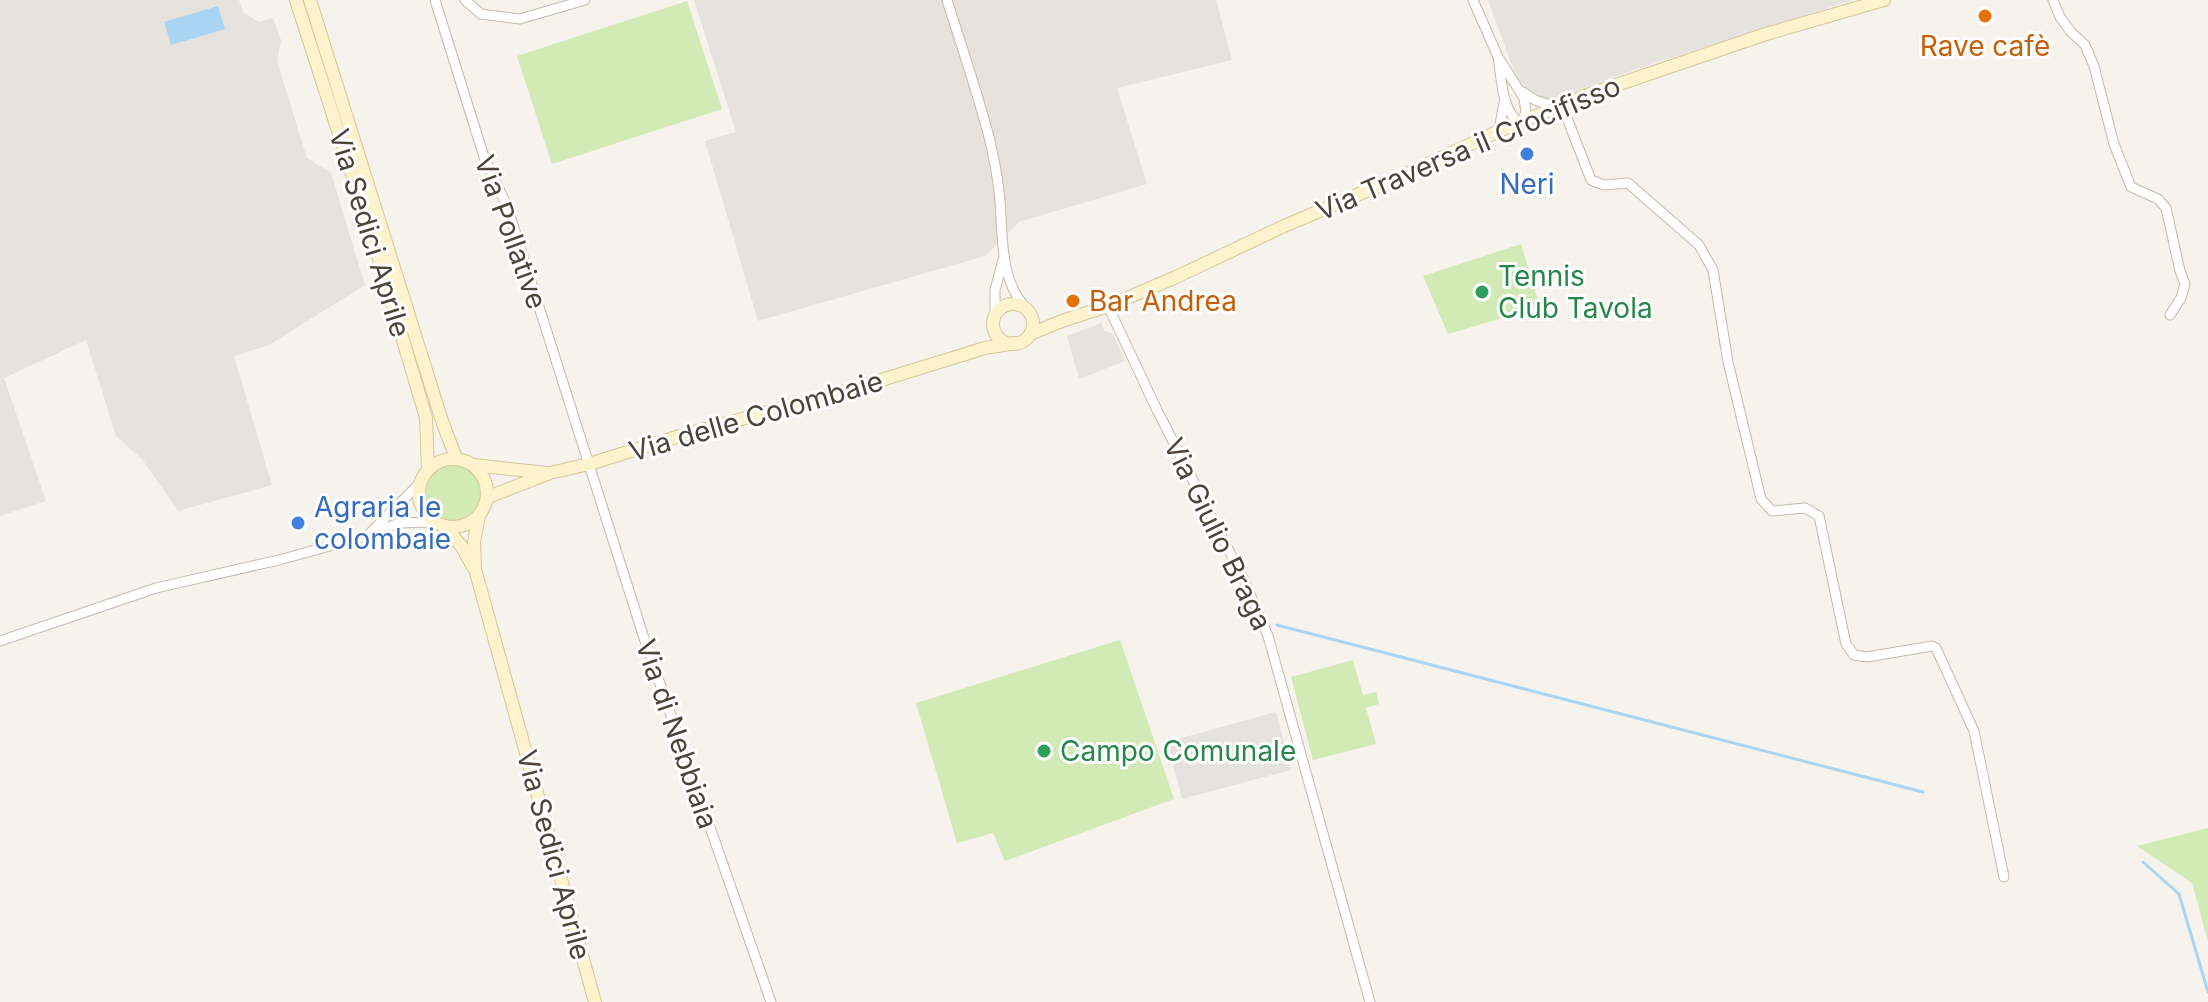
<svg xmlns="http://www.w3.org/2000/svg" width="2208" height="1002" viewBox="0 0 2208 1002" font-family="Inter,sans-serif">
<rect width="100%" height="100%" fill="#f6f3ec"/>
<!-- industrial -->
<g fill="#e6e2dd">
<path d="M 0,0 L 239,0 L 243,12 L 259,22 L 273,18 L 281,40 L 277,61 L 307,158 L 331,173 L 365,285 L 269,345 L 234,356 L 272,485 L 178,511 L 142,459 L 116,436 L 86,340 L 4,378 L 46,501 L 0,516 Z"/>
<path d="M 694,0 L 1216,0 L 1232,60 L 1117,88 L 1147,184 L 1019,222 L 985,256 L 758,321 L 705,141 L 736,132 Z"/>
<path d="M 1488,0 L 1853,0 L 1643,67 L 1551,100 L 1541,98 L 1524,88 L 1517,79 Z"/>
</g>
<!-- green -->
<g fill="#d2eab5">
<path d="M 687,1 L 722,109 L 552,164 L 517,56 Z"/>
<path d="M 1521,244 L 1540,307 L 1448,334 L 1423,276 Z"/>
<circle cx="453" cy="493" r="28"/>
<path d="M 1120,640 L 1174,799 L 1005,861 L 993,833 L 957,843 L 916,703 Z"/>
<path d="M 1353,660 L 1363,695 L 1376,692 L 1379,704 L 1366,708 L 1376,744 L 1313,760 L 1291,677 Z"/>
<path d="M 2208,828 L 2208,941 L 2192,883 L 2137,846 Z"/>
</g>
<!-- parking -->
<g fill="#e5e3e0">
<path d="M 1101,323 L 1104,330 L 1113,334 L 1125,361 L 1079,379 L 1067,336 Z"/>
<path d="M 1276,712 L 1291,770 L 1182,799 L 1167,742 Z"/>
</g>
<!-- water -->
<path fill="#a9d4f2" d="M 218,6 L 225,29 L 171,45 L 164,22 Z"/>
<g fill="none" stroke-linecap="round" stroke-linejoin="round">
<!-- stream -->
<g stroke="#a9d4f2" stroke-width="3">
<path d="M 1277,625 L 1923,792"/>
<path d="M 2143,862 L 2179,894 L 2208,992"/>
</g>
<!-- street casing -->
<g stroke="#c2bbae" stroke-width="11">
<g id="street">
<path d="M 435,0 L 484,157 L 507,206 L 644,638 L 771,1002"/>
<path d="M 465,0 L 481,14 L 520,19 L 585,0"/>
<path d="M 947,0 C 961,45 977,91 989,137 C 993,154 997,173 999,191 C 1004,231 997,278 1027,309"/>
<path d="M 1473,0 L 1498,57 L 1524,98 L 1526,112 L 1521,124 C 1501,111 1502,79 1498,57"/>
<path d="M 2053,0 L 2060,17 L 2071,32 L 2085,45 L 2094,66 L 2114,144 L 2131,187 L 2158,199 L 2166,208 L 2180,271 L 2185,284 L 2181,298 L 2170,315"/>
<path d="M 1523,92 L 1535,100 L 1556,107"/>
<path d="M 1562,105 L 1591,180 L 1604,185 L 1628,183 L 1699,245 L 1713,270 L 1728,362 L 1761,499 L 1772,511 L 1805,508 L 1819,516 L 1846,644 L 1854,655 L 1867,657 L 1932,646 L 1936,648 L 1974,731 L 2004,877"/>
<path d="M 1499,131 L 1504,102"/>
<path d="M 1108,306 L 1157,410 L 1244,580 L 1268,636 L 1370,1002"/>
<path d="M 995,316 L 995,290 L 1003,260"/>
<path d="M 369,534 L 421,482"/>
<path d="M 0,641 L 156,588 L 279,560 L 366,536 L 399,523 L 433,522"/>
</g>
</g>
<!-- secondary casing -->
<g stroke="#d6c79b" stroke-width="14">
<g id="secondary">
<path d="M 296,0 L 378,255 L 426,418 L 428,469"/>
<path d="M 310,0 L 442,421 L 456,458"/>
<circle cx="1013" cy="324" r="20"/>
<path d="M 1030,334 L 1062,321 L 1108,306 L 1174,278 L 1282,227 L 1404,175 L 1499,131 L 1587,95 L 1766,34 L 1884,0"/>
<circle cx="453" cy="493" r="34"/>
<path d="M 474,465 L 547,473"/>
<path d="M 488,497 L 550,473 L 589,464 L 683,435 L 849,390 L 985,348 L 1015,343"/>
<path d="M 479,516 L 474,542 L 475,569 L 595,1002"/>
<path d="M 445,526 L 462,547 L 473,567"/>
</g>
</g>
<!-- street -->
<use href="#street" stroke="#fff" stroke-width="9"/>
<!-- secondary -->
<use href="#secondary" stroke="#fff3cd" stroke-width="12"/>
</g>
<!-- markers -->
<g fill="#e8710a" stroke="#fff" stroke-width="3">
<circle cx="1985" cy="16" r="8"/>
<circle cx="1073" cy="301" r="8"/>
</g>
<g fill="#3f7fe0" stroke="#fff" stroke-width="3">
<circle cx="1527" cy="154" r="8"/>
<circle cx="298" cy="523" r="8"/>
</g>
<g fill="#2e9e5b" stroke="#fff" stroke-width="3">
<circle cx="1482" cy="292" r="8"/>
<circle cx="1044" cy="751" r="8"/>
</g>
<g text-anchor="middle" stroke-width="6" stroke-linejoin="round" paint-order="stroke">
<!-- food labels -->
<g font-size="28" fill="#c56008" stroke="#fff">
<text x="1985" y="56">Rave cafè</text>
<text x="1089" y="311" text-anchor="start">Bar Andrea</text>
</g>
<!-- street labels -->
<g font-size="28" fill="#4b4439" stroke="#fff">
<text transform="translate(1468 148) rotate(-23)" y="10">Via Traversa il Crocifisso</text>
<text transform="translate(511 232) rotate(70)" y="10">Via Pollative</text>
<text transform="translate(370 233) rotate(73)" y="10">Via Sedici Aprile</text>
<text transform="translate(756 416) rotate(-16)" y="10">Via delle Colombaie</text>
<text transform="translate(1218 534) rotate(64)" y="10">Via Giulio Braga</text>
<text transform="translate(677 734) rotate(71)" y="10">Via di Nebbiaia</text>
<text transform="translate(554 855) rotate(75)" y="10">Via Sedici Aprile</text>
</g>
<!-- shop labels -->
<g font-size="28" fill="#366cbe" stroke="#fff">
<text x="1527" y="194">Neri</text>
<text x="314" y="517" text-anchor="start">Agraria le<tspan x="314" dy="32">colombaie</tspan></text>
</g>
<!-- leisure labels -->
<g font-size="28" fill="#27864d" stroke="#fff" text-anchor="start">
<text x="1498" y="286">Tennis<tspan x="1498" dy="32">Club Tavola</tspan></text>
<text x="1060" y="761">Campo Comunale</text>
</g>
</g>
</svg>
